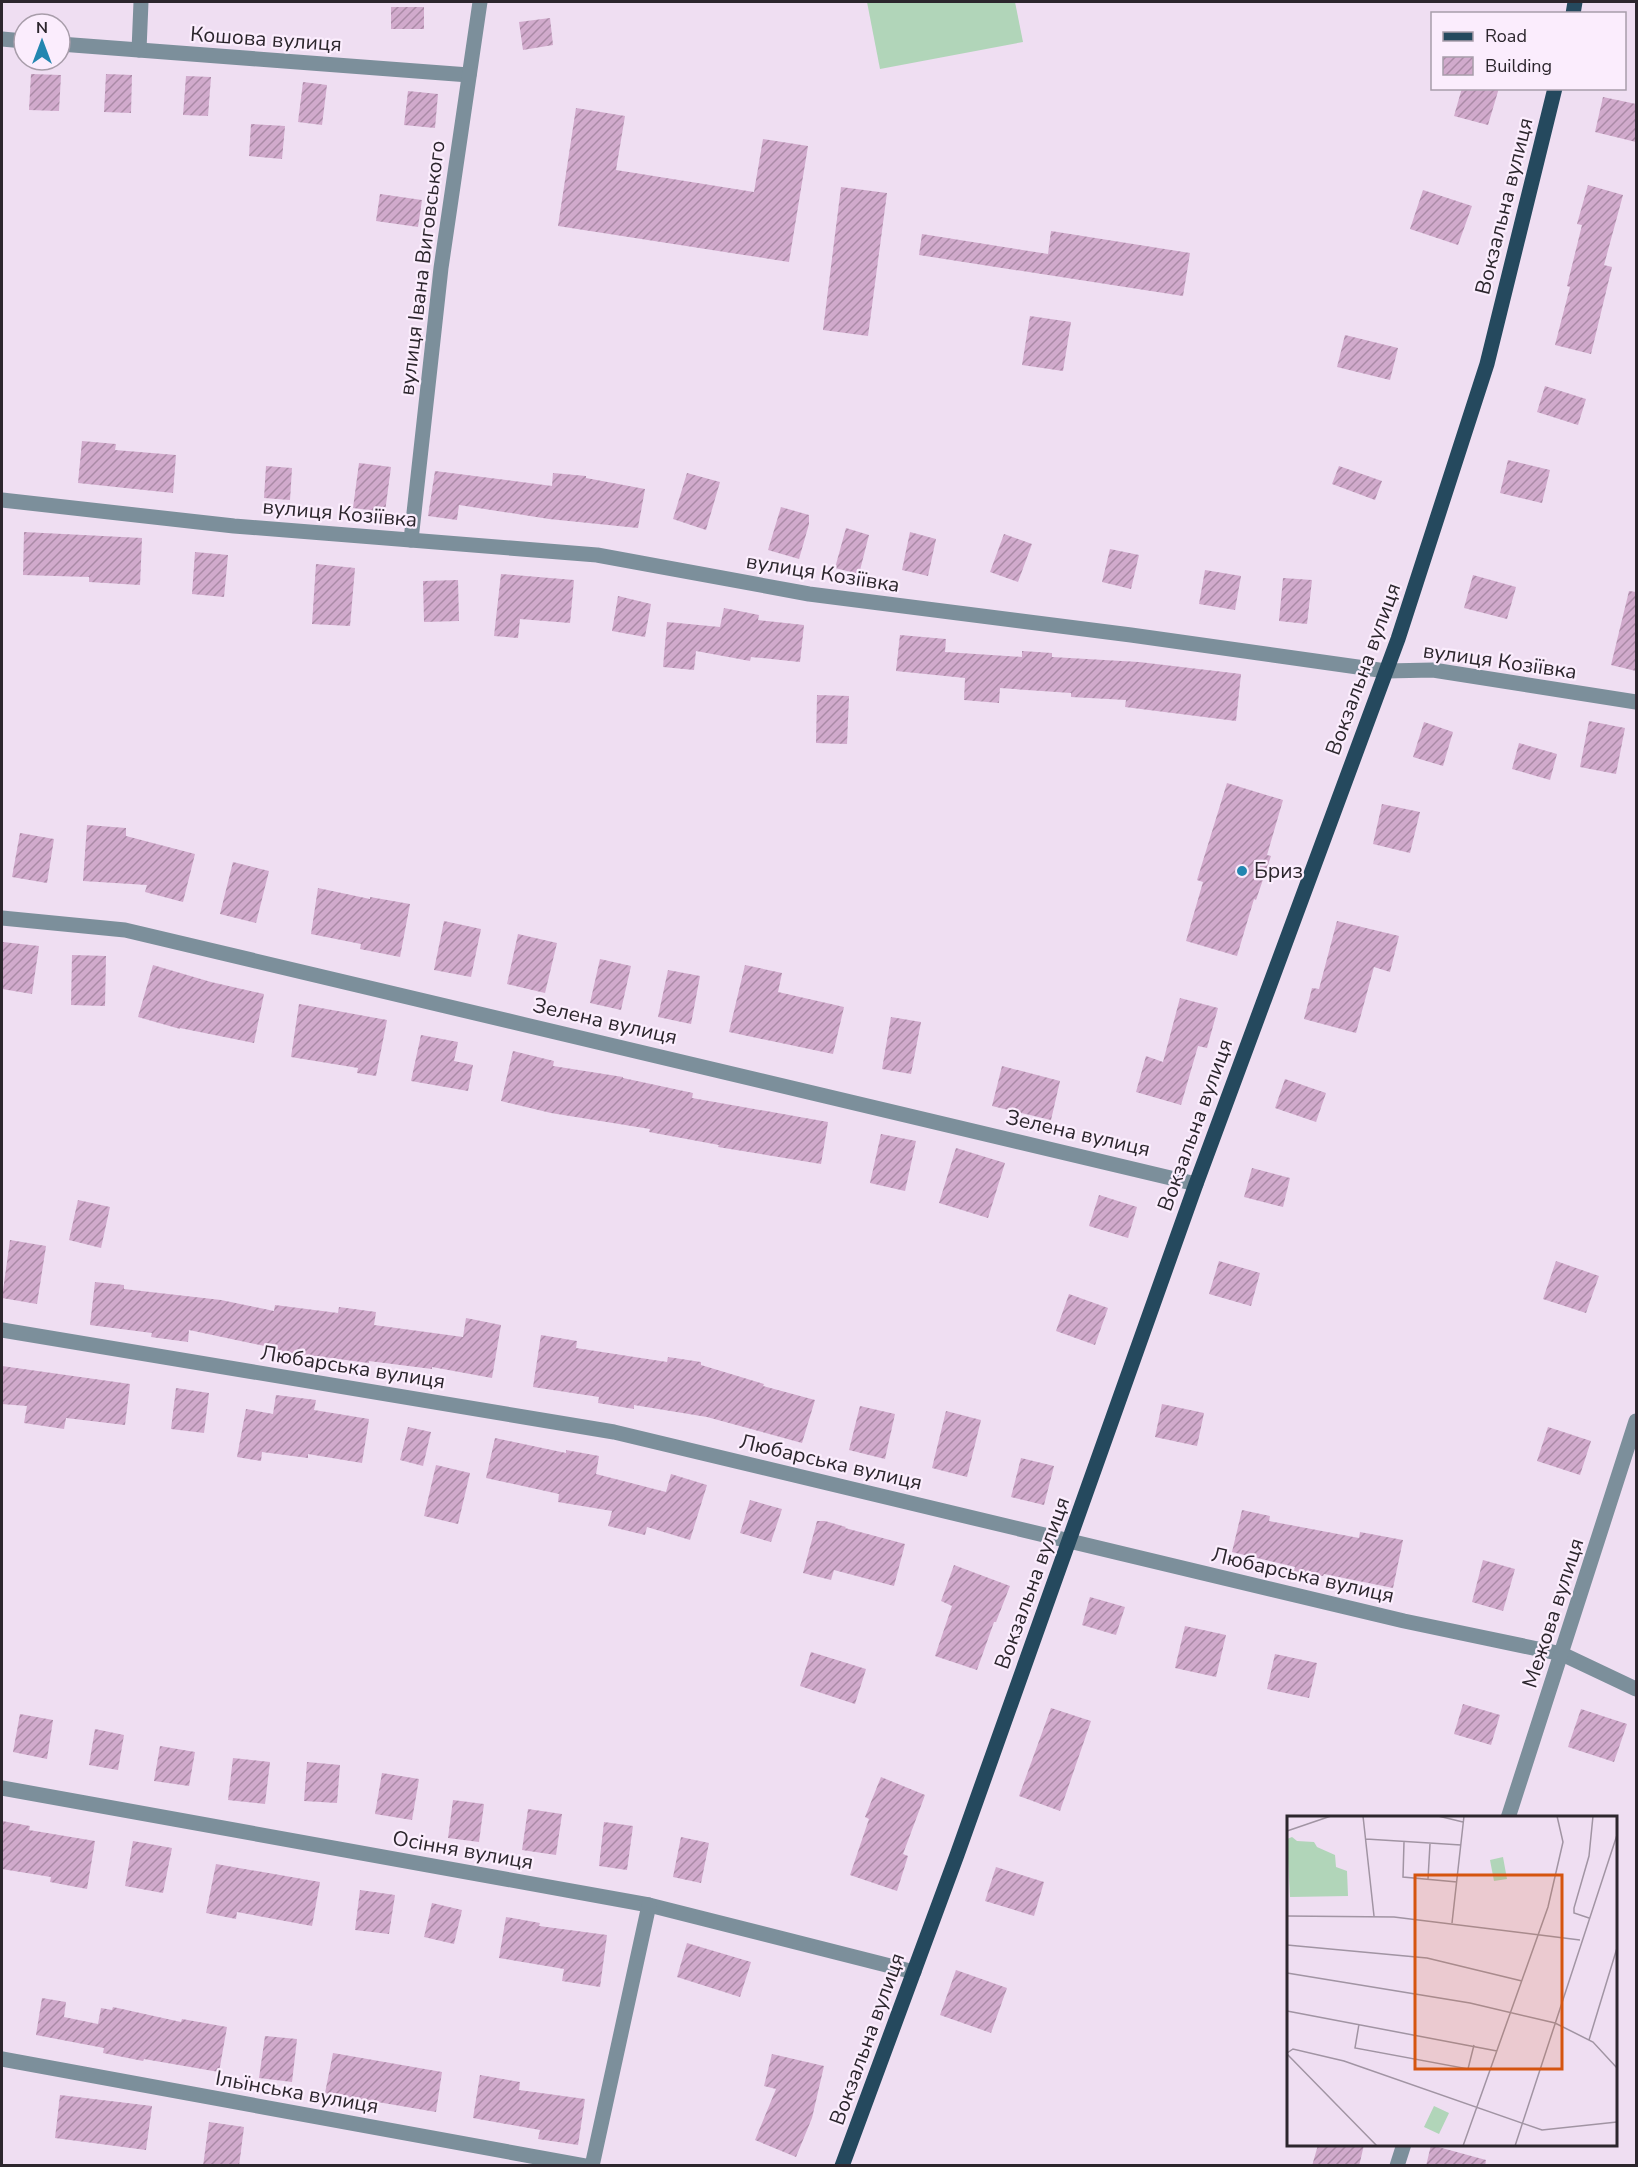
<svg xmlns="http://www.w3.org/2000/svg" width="1638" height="2167" viewBox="0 0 1638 2167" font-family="'Nunito Sans',sans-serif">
<defs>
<pattern id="building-hatch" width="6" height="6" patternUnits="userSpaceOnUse" patternTransform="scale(1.5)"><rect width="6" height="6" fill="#d1aacc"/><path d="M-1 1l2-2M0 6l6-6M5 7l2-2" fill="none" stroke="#aa8aa6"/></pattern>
</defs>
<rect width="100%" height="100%" fill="#efdef2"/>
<!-- garden -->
<path fill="#b1d5b9" d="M 867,2 L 1015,2 L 1023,42 L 880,69 Z"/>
<!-- building -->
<g fill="url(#building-hatch)">
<rect x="391" y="7" width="33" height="22"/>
<path d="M 550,18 L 553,45 L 523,50 L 519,22 Z"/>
<path d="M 31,74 L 61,75 L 59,111 L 29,110 Z"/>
<path d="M 106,74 L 132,75 L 131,113 L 104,112 Z"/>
<path d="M 186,76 L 211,77 L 208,116 L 183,115 Z"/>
<path d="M 303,82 L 327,85 L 322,125 L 298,122 Z"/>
<path d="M 1462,88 L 1499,88 L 1488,125 L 1454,116 Z"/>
<path d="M 408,91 L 438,94 L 435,128 L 404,125 Z"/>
<path d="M 1603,97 L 1636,104 L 1636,142 L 1595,132 Z"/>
<path d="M 576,108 L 625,116 L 616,170 L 754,192 L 763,139 L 808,146 L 789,262 L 558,226 Z"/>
<path d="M 251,124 L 285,126 L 282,159 L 249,156 Z"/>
<path d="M 1588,185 L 1623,195 L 1604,265 L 1612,267 L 1591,354 L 1555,345 L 1570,287 L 1567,286 L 1582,225 L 1577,224 Z"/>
<path d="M 841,187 L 887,193 L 868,336 L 823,330 Z"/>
<path d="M 1423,190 L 1472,206 L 1458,245 L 1410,229 Z"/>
<path d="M 380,194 L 422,200 L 418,227 L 376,221 Z"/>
<path d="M 1051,231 L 1190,253 L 1183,296 L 919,255 L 922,234 L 1048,254 Z"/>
<path d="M 1030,316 L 1071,322 L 1063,371 L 1022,365 Z"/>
<path d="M 1345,335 L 1398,348 L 1390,380 L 1337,367 Z"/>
<path d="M 1545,386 L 1586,399 L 1578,425 L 1537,412 Z"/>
<path d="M 82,441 L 116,444 L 115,450 L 176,455 L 173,493 L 78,483 Z"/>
<path d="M 1508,460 L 1550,470 L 1542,503 L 1500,493 Z"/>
<path d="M 359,463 L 391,467 L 385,512 L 353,508 Z"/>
<path d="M 266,466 L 292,468 L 290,500 L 264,498 Z"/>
<path d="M 1339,466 L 1382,481 L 1375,500 L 1332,484 Z"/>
<path d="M 435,471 L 552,486 L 553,473 L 586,476 L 586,478 L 645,489 L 638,528 L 549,519 L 459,505 L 457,520 L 428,516 Z"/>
<path d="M 687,473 L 720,482 L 706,530 L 673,519 Z"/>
<path d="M 781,507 L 809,515 L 809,524 L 799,559 L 768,550 Z"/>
<path d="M 846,528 L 869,535 L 859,574 L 835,568 Z"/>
<path d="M 24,532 L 142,538 L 140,585 L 89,582 L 89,577 L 23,575 Z"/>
<path d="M 910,532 L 936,539 L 928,576 L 902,570 Z"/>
<path d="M 1004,534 L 1032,544 L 1018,582 L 990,572 Z"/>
<path d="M 1110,549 L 1139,555 L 1131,589 L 1102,582 Z"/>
<path d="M 195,552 L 228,555 L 224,597 L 192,594 Z"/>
<path d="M 316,564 L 355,568 L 350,626 L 312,624 Z"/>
<path d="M 1205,570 L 1241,576 L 1235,610 L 1199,604 Z"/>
<path d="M 501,574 L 574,580 L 570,623 L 520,619 L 518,638 L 494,636 Z"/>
<path d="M 1473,575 L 1516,587 L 1507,619 L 1464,608 Z"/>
<path d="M 1283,578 L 1312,580 L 1307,624 L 1279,621 Z"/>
<path d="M 458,580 L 459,621 L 424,622 L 423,581 Z"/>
<path d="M 1629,591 L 1636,592 L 1636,671 L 1611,665 Z"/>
<path d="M 618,596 L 651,604 L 645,637 L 612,631 Z"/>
<path d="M 724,608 L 759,615 L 758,620 L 804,625 L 800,662 L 751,657 L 750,661 L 696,651 L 694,670 L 663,667 L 667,622 L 720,627 Z"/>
<path d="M 900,635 L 946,639 L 945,652 L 1022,657 L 1022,651 L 1052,653 L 1052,657 L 1139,662 L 1241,674 L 1236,721 L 1125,707 L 1126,700 L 1071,697 L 1071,693 L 1000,688 L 999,703 L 964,700 L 965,678 L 896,671 Z"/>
<path d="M 817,695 L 849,696 L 847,744 L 816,743 Z"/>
<path d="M 1589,721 L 1625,728 L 1616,774 L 1580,767 Z"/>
<path d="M 1424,722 L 1453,732 L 1443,766 L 1413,757 Z"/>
<path d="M 1519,743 L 1557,754 L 1550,780 L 1512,769 Z"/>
<path d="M 1227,783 L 1283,800 L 1267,855 L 1271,856 L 1256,900 L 1254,899 L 1237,956 L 1186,941 L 1203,882 L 1197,880 Z"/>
<path d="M 1382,804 L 1420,812 L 1410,853 L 1373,844 Z"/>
<path d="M 87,825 L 126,828 L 126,836 L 195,854 L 183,902 L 145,892 L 147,885 L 83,881 Z"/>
<path d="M 20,833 L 54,839 L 47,883 L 12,877 Z"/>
<path d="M 233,862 L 269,871 L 256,923 L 220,914 Z"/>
<path d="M 318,888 L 370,899 L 370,897 L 410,904 L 400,957 L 360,949 L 361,944 L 311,934 Z"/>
<path d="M 444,921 L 481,929 L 471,977 L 434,970 Z"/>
<path d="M 1337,921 L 1399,936 L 1390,972 L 1374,967 L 1356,1033 L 1304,1019 L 1312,988 L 1319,989 Z"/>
<path d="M 518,934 L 557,943 L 545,993 L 507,984 Z"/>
<path d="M 3,942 L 39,946 L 32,994 L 2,989 Z"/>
<path d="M 72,955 L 106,956 L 105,1006 L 71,1005 Z"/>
<path d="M 600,959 L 631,966 L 621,1010 L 590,1003 Z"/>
<path d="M 153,965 L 211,982 L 264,994 L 254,1043 L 180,1028 L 180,1029 L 138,1017 Z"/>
<path d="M 745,965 L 782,973 L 778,992 L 844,1007 L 833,1054 L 729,1032 Z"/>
<path d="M 668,970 L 700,976 L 691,1024 L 658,1017 Z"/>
<path d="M 1180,998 L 1218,1008 L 1207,1048 L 1198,1046 L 1181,1105 L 1136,1092 L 1146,1056 L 1163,1062 Z"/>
<path d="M 299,1004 L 387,1020 L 376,1076 L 357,1073 L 358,1068 L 291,1057 Z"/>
<path d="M 891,1017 L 921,1022 L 911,1074 L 882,1069 Z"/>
<path d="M 421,1035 L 458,1042 L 454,1061 L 473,1065 L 468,1091 L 411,1081 Z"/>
<path d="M 513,1051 L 554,1061 L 553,1066 L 623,1077 L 623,1078 L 693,1093 L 692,1098 L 828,1122 L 821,1164 L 718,1147 L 719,1145 L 649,1132 L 650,1129 L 551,1113 L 501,1101 Z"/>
<path d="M 1002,1066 L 1060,1081 L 1051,1120 L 992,1106 Z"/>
<path d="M 1285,1079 L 1326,1093 L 1316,1122 L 1275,1108 Z"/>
<path d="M 881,1134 L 916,1141 L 905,1191 L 870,1183 Z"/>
<path d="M 956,1148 L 1005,1163 L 988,1218 L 939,1203 Z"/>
<path d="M 1252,1168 L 1290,1178 L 1283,1207 L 1244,1197 Z"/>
<path d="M 1099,1195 L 1137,1207 L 1128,1238 L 1089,1226 Z"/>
<path d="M 78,1200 L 110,1207 L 101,1248 L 69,1240 Z"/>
<path d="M 10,1240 L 46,1246 L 37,1304 L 2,1298 Z"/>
<path d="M 1219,1261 L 1260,1273 L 1251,1306 L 1209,1294 Z"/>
<path d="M 1556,1261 L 1599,1276 L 1586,1313 L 1543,1299 Z"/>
<path d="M 95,1282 L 124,1285 L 124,1289 L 221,1300 L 274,1311 L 275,1305 L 338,1313 L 339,1307 L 376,1312 L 374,1325 L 463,1337 L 466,1318 L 501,1325 L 492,1378 L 432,1367 L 432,1369 L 369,1361 L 369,1363 L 269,1350 L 269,1347 L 189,1330 L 188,1342 L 151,1337 L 152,1333 L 90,1325 Z"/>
<path d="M 1069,1294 L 1108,1308 L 1095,1345 L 1056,1331 Z"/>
<path d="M 541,1335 L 577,1341 L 576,1348 L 667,1362 L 668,1357 L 701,1362 L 701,1365 L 764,1384 L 763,1386 L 815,1400 L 802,1443 L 707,1417 L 634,1405 L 634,1409 L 598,1403 L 599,1397 L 533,1387 Z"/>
<path d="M 2,1366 L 130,1384 L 125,1425 L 66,1418 L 64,1429 L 24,1423 L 27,1406 L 2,1404 Z"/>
<path d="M 176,1388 L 209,1393 L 204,1433 L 171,1429 Z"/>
<path d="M 276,1395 L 316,1400 L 314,1410 L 369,1419 L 362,1463 L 308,1454 L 308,1458 L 262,1452 L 261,1461 L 237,1457 L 246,1409 L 273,1414 Z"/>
<path d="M 1162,1404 L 1204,1413 L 1197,1446 L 1155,1437 Z"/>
<path d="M 860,1406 L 895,1414 L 885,1459 L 849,1450 Z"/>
<path d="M 946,1411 L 981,1420 L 967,1477 L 932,1468 Z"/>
<path d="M 408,1427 L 431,1432 L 423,1466 L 400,1460 Z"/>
<path d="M 1548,1427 L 1591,1441 L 1580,1475 L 1537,1461 Z"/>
<path d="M 495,1438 L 566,1453 L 566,1450 L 599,1456 L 596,1474 L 666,1492 L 671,1474 L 707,1485 L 690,1540 L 647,1527 L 645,1535 L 608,1526 L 612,1511 L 558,1502 L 559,1494 L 486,1478 Z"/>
<path d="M 1021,1458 L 1054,1466 L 1044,1505 L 1011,1497 Z"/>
<path d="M 436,1465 L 470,1473 L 458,1524 L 424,1516 Z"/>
<path d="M 750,1500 L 782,1509 L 771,1542 L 740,1533 Z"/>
<path d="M 1242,1510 L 1270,1516 L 1269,1521 L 1359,1538 L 1360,1532 L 1403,1540 L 1393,1588 L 1324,1574 L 1323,1576 L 1294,1571 L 1295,1567 L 1232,1552 Z"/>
<path d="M 817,1521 L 825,1521 L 846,1527 L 845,1528 L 905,1544 L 894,1586 L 834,1570 L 831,1580 L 803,1573 Z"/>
<path d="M 1483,1560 L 1515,1569 L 1503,1611 L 1472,1602 Z"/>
<path d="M 954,1565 L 1010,1586 L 996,1622 L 994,1622 L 977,1670 L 935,1656 L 952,1606 L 941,1601 Z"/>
<path d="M 1090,1597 L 1125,1607 L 1116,1635 L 1082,1625 Z"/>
<path d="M 1185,1626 L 1226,1635 L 1216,1677 L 1175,1668 Z"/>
<path d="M 811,1652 L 866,1669 L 855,1704 L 800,1686 Z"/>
<path d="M 1275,1654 L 1317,1663 L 1309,1698 L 1267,1689 Z"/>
<path d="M 1463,1704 L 1500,1715 L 1491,1745 L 1454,1734 Z"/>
<path d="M 1051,1708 L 1091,1721 L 1060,1811 L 1019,1796 Z"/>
<path d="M 1581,1709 L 1627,1724 L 1614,1762 L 1568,1747 Z"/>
<path d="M 20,1714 L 53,1720 L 47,1759 L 13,1752 Z"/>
<path d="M 95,1729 L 124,1735 L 118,1770 L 89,1765 Z"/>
<path d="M 160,1746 L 195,1752 L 189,1786 L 154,1781 Z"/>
<path d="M 233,1758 L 270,1762 L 265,1804 L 228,1800 Z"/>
<path d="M 307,1762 L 340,1765 L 337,1803 L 304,1801 Z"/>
<path d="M 382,1773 L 419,1779 L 412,1820 L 375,1814 Z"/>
<path d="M 881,1777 L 925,1795 L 903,1854 L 908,1856 L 897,1891 L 850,1875 L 869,1819 L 865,1817 Z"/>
<path d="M 453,1800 L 484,1804 L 479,1842 L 448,1838 Z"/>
<path d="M 528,1809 L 562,1814 L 556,1855 L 522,1850 Z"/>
<path d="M 2,1821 L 30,1826 L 29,1830 L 95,1841 L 87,1889 L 50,1882 L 51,1877 L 2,1869 Z"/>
<path d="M 604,1822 L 633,1826 L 627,1870 L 599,1866 Z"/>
<path d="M 681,1837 L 709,1843 L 701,1883 L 673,1877 Z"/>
<path d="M 133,1841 L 172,1848 L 163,1893 L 125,1886 Z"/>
<path d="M 216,1864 L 320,1882 L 312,1926 L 237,1912 L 236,1919 L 206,1913 Z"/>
<path d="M 996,1867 L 1044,1882 L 1034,1916 L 985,1901 Z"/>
<path d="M 360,1890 L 395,1895 L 389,1934 L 355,1930 Z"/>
<path d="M 432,1903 L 462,1910 L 454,1944 L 424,1937 Z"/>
<path d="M 506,1917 L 540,1923 L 539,1926 L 607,1935 L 600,1987 L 562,1981 L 564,1969 L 499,1958 Z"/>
<path d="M 687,1943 L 751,1962 L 740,1997 L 677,1977 Z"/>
<path d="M 956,1970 L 1007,1988 L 991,2033 L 940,2015 Z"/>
<path d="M 42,1998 L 66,2002 L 64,2017 L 98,2024 L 101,2008 L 112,2010 L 113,2007 L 181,2022 L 182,2019 L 227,2027 L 219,2072 L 144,2059 L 143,2061 L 103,2053 L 104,2048 L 36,2035 Z"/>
<path d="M 265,2036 L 297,2039 L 292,2082 L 259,2078 Z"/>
<path d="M 333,2053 L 442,2072 L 436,2112 L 325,2093 Z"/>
<path d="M 772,2054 L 824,2066 L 812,2118 L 796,2157 L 755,2140 L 776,2089 L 764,2086 Z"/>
<path d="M 480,2075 L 520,2082 L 519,2090 L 585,2099 L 578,2145 L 538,2139 L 540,2130 L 473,2118 Z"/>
<path d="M 60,2095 L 152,2106 L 146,2150 L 55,2138 Z"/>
<path d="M 209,2122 L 244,2127 L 239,2166 L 203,2166 Z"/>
<path d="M 1318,2145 L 1364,2145 L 1359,2166 L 1312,2166 Z"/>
<path d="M 1431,2145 L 1486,2160 L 1485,2166 L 1426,2166 Z"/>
</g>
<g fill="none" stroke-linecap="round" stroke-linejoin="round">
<!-- minor -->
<g stroke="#7c8f9b" stroke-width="15">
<path d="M 2,39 L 24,41"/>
<path d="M 60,44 L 469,75"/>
<path d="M 139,50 L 141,2"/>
<path d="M 2,500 L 234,526 L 597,555 L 809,594 L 1131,635 L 1386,671 L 1433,670 L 1636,702"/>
<path d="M 411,540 L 441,268 L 480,2"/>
<path d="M 2,918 L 125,930 L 1196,1184"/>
<path d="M 2,1330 L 614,1432 L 1404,1621 L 1562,1654 L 1636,1689"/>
<path d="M 2,1788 L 649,1905 L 914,1972"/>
<path d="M 1508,1818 L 1636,1421"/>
<path d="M 2,2059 L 585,2166"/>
<path d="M 592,2166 L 649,1905"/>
<path d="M 1397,2166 L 1404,2144"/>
</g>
<!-- major -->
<g stroke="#25495e" stroke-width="15">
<path d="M 1573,14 L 1575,2"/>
<path d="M 842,2166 L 957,1855 L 1196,1184 L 1398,639 L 1487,364 L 1555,88"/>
</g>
</g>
<!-- markers -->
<circle fill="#2286b0" stroke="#fbedfd" stroke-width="2" cx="1242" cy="871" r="6"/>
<g text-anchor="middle" stroke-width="4.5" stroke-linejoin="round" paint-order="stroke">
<!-- street labels -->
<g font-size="21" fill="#2c262d" stroke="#fbedfd">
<text transform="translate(266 39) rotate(4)" y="7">Кошова вулиця</text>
<text transform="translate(1504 206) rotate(-76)" y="7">Вокзальна вулиця</text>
<text transform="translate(422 268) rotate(-83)" y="7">вулиця Івана Виговського</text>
<text transform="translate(340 513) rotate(5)" y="7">вулиця Козіївка</text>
<text transform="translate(823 573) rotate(9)" y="7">вулиця Козіївка</text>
<text transform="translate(1500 661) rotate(8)" y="7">вулиця Козіївка</text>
<text transform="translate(1363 669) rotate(-70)" y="7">Вокзальна вулиця</text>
<text transform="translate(605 1021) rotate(13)" y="7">Зелена вулиця</text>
<text transform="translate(1195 1125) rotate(-70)" y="7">Вокзальна вулиця</text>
<text transform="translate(1078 1133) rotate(13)" y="7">Зелена вулиця</text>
<text transform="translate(353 1367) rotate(9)" y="7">Любарська вулиця</text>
<text transform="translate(831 1462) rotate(13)" y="7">Любарська вулиця</text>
<text transform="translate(1303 1575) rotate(13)" y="7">Любарська вулиця</text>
<text transform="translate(1032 1583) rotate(-70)" y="7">Вокзальна вулиця</text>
<text transform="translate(1553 1613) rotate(-72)" y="7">Межова вулиця</text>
<text transform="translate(463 1850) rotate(10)" y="7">Осіння вулиця</text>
<text transform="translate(867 2039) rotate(-70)" y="7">Вокзальна вулиця</text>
<text transform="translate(297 2092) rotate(10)" y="7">Ільїнська вулиця</text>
</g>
<!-- poi labels -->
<g font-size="21" fill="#2c262d" stroke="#fbedfd" text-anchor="start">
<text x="1254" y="878">Бриз</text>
</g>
</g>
<!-- overview -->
<g transform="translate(1287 1816)">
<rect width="330" height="330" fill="#efdef2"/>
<path d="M 5,21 L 10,25 L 27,26 L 30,31 L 48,39 L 49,51 L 60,55 L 61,80 L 3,81 L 0,23 ZM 216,41 L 220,63 L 207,65 L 203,44 ZM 147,290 L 162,297 L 152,318 L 137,311 Z" fill="#b1d5b9"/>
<path fill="none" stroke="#a194a3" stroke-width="1.5" d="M 76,0 L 87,100M 151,0 L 176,6M 0,15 L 44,0M 79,23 L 174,29M 117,26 L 116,61 L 170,66M 141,63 L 143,28M 0,100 L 107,101 L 293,124M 302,102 L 287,97 L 287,92 L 302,40 L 306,0M 165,107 L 177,0M 0,129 L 140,142 L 235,165M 0,157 L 183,187 L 268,207 L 306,226 L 330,252M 0,195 L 210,235M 72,208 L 68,232 L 181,253 L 187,229M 302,224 L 330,132M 0,237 L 6,233 L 57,245 L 255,314 L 330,306M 0,238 L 90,330M 176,330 L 261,91 L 276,26 L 270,0M 228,330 L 330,19"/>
<path fill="#d5540f" fill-opacity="0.15" stroke="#d5540f" stroke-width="3" d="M 128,59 L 275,59 L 275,253 L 128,253 Z"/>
<rect width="330" height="330" fill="none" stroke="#2c262d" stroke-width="3"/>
</g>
<!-- border -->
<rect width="1638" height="2167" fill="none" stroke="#2c262d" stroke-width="6"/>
<!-- legend -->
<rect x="1431" y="12" width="195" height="78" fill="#fbedfd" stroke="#a89daa" stroke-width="1.5"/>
<rect x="1443" y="32" width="30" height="9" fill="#25495e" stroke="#a89daa" stroke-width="1.5"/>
<text x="1485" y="42" font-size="18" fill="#2c262d">Road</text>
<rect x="1443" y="57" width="30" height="18" fill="url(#building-hatch)" stroke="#a89daa" stroke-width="1.5"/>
<text x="1485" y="72" font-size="18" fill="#2c262d">Building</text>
<!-- north arrow -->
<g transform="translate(42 42)"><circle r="28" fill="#fbedfd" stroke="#a89daa" stroke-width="1.5"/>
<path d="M0-4.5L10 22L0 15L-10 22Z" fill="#2286b0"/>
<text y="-9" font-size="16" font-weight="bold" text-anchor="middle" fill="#2c262d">N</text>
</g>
</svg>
